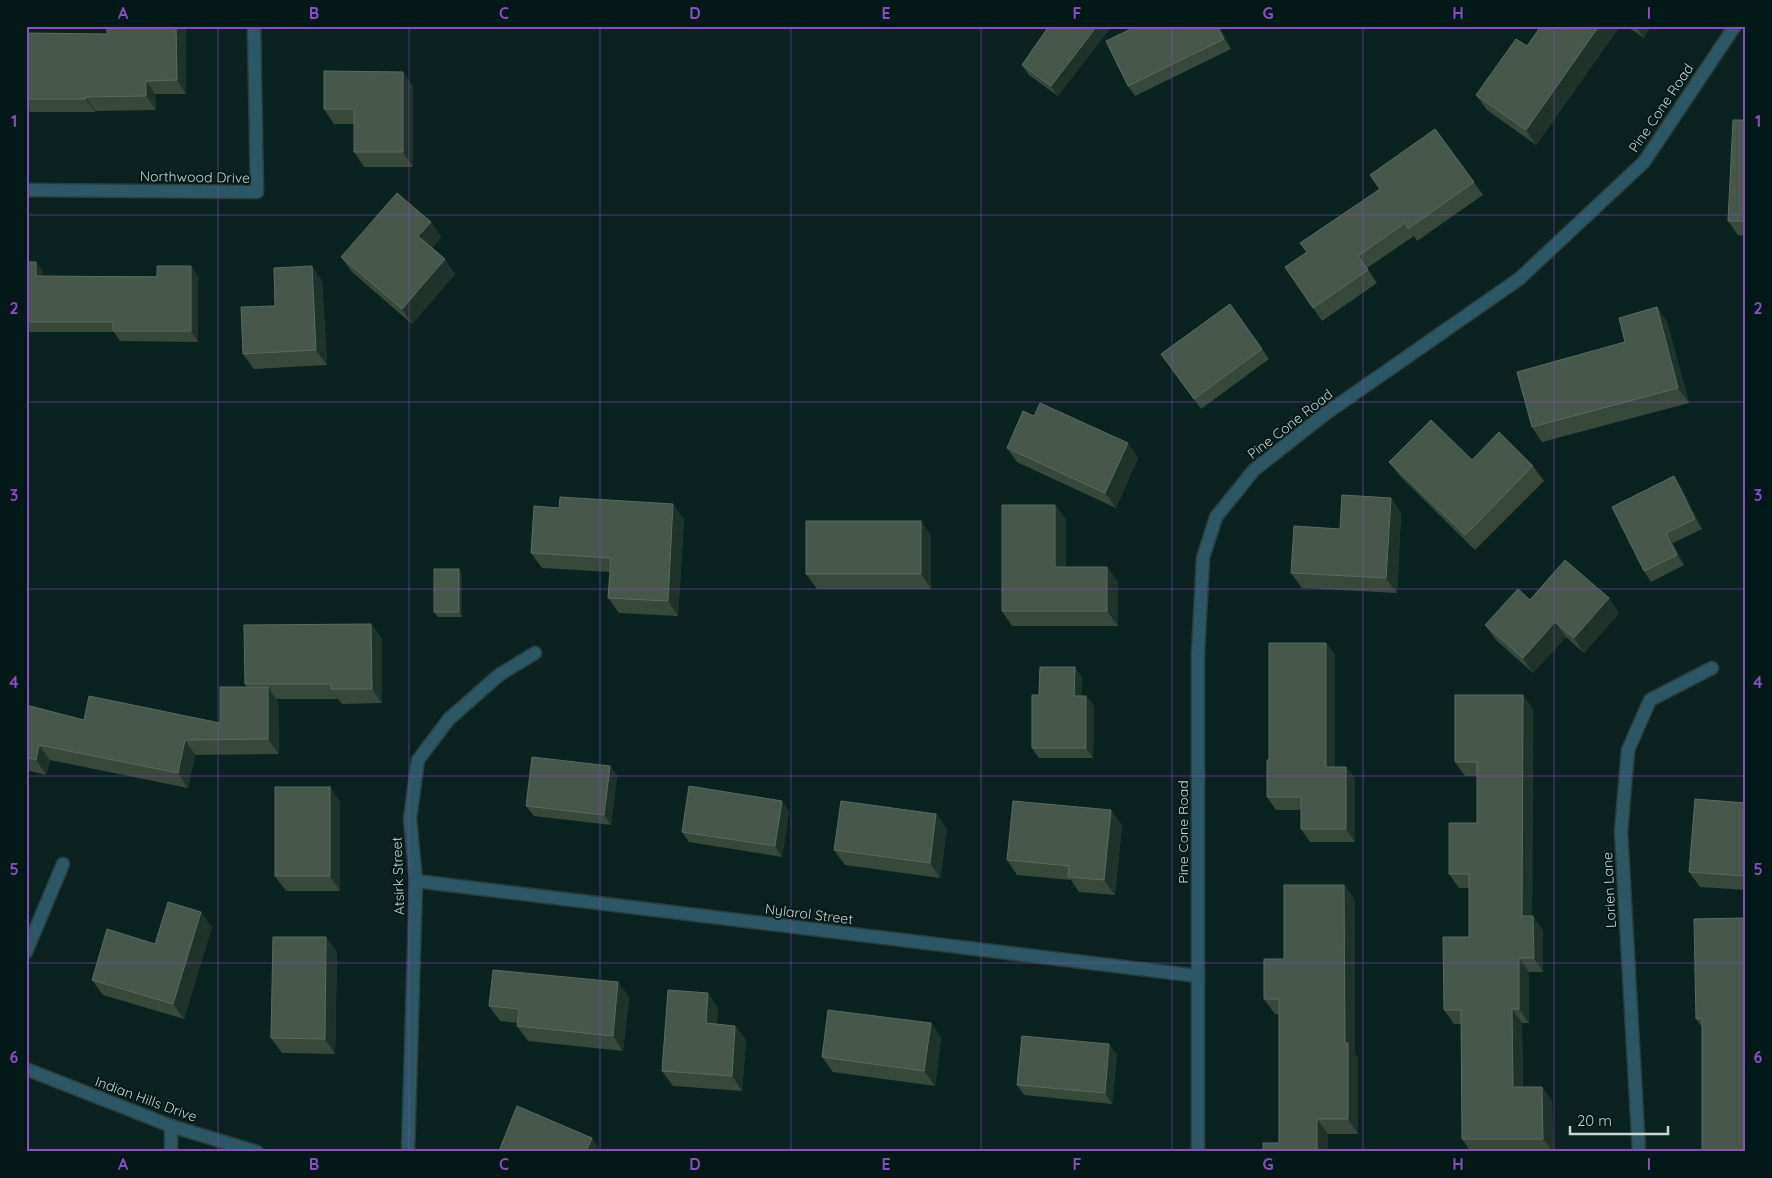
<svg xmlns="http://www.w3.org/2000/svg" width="1772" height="1178" viewBox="0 0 1772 1178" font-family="Quicksand,sans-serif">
<rect width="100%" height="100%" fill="#0b2320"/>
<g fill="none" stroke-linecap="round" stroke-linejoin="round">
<!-- minor casing -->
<g stroke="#293f3d" stroke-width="15">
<g id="minor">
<path d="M 26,190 L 257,192 L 254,26"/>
<path d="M 416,881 L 1198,976"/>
<path d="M 26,952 L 63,864"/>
<path d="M 26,1069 L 171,1126 L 257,1152"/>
<path d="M 171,1152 L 171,1126"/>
<path d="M 408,1152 L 416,881 L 410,819 L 418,760 L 449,719 L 499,675 L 535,653"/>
<path d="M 1198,1152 L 1198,653 L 1203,558 L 1216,517 L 1254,470 L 1325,414 L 1519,279 L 1644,162 L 1735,26"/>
<path d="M 1639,1152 L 1621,832 L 1628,750 L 1650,700 L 1712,668"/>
</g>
</g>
<!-- minor -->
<use href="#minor" stroke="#2c5865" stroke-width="12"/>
</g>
<!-- wall -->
<g fill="#38483b">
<path d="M 1049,26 L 1058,96 L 1029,75 L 1022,65 Z"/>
<path d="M 1219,26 L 1231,49 L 1135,96 L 1128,86 Z"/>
<path d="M 1541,26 L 1620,26 L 1536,145 L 1487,110 L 1476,95 L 1527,46 Z"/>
<path d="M 1626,26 L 1651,26 L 1644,38 Z"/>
<path d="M 186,29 L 186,94 L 155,94 L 156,110 L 95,111 L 95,112 L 30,112 L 28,109 L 26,109 L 26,33 L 107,34 Z"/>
<path d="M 403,72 L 413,87 L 413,167 L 364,167 L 354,152 L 354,124 L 334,124 L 324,109 Z"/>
<path d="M 1746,120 L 1746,236 L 1738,235 L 1728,221 Z"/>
<path d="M 1435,129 L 1483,195 L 1417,241 L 1414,236 L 1367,268 L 1377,283 L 1322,321 L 1285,267 L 1307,252 L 1379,189 Z"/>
<path d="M 431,222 L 441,237 L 432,248 L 455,274 L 412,324 L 352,272 L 341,257 Z"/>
<path d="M 26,262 L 36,262 L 43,272 L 43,276 L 198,276 L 198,342 L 120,341 L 114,332 L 26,332 Z"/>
<path d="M 322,281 L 327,365 L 254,369 L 243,354 L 275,306 Z"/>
<path d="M 1230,304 L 1269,359 L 1201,409 L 1161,354 Z"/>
<path d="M 1657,307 L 1667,322 L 1689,403 L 1542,442 L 1532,427 L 1625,342 Z"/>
<path d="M 1034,416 L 1138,458 L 1116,508 L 1017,462 L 1007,448 Z"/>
<path d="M 1472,460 L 1533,466 L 1544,481 L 1475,550 L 1400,476 L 1389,462 Z"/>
<path d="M 1681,487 L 1702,529 L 1673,543 L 1684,565 L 1651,582 L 1644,571 Z"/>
<path d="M 1055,505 L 1066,520 L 1066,567 L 1107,567 L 1118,582 L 1118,626 L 1012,626 L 1002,611 Z"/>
<path d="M 1401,513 L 1397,593 L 1302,588 L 1291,573 L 1340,529 Z"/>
<path d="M 684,519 L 678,616 L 619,613 L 608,598 L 610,572 L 542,568 L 531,553 Z"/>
<path d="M 921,521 L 931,536 L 931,589 L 817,589 L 806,574 Z"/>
<path d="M 462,575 L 462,617 L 438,617 L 434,612 Z"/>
<path d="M 1530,600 L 1619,613 L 1584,653 L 1566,637 L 1533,673 L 1496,640 L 1485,625 Z"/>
<path d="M 371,624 L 382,639 L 382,703 L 342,704 L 338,699 L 276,699 L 278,702 L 279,754 L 195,755 L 188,788 L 50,760 L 46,775 L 26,770 L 26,705 L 84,720 L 220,723 L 247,687 L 245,684 Z"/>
<path d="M 1326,643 L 1335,655 L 1335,767 L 1346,767 L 1355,779 L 1355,842 L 1310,842 L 1301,829 L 1301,810 L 1276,810 L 1267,797 L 1269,760 Z"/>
<path d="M 1075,667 L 1082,678 L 1081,696 L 1086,696 L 1094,706 L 1093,758 L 1039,758 L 1032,748 L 1039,695 Z"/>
<path d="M 1533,709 L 1532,916 L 1543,930 L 1543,972 L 1529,972 L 1529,1023 L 1522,1023 L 1523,1087 L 1542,1087 L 1552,1101 L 1553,1152 L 1471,1152 L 1462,1139 L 1461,1024 L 1454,1024 L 1444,1010 L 1469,937 L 1469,888 L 1459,888 L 1449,874 L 1477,823 L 1477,776 L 1465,776 L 1455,762 Z"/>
<path d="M 610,766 L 617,776 L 611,825 L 534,816 L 526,806 Z"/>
<path d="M 340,802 L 340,891 L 286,891 L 275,876 Z"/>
<path d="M 1746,803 L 1746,890 L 1700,887 L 1689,872 Z"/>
<path d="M 789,811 L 782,857 L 689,842 L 682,832 Z"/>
<path d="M 936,814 L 947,829 L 940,878 L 845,865 L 834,850 Z"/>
<path d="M 1122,825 L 1115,895 L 1079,892 L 1071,880 L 1017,875 L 1007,860 Z"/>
<path d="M 1344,885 L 1355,900 L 1355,1054 L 1358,1058 L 1358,1134 L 1328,1134 L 1328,1152 L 1279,1143 L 1279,1014 L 1275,1014 L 1264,999 L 1284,959 Z"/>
<path d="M 1746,918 L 1702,1027 L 1696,1019 Z"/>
<path d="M 212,927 L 184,1019 L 103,995 L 92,980 L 155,944 Z"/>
<path d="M 337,952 L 335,1054 L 282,1053 L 271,1038 Z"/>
<path d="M 629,997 L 623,1051 L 528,1041 L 517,1026 L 518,1023 L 500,1021 L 489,1006 Z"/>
<path d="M 718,1008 L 717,1024 L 735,1026 L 746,1040 L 742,1091 L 673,1086 L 662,1071 Z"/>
<path d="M 931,1023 L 941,1038 L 935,1086 L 833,1072 L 822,1057 Z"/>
<path d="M 1117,1054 L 1112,1104 L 1024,1095 L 1017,1085 Z"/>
</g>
<!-- shaded-wall -->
<g fill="#1f332a">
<path d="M 176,26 L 184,26 L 186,29 L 186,94 L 177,80 Z"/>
<path d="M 1097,26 L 1112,26 L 1058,96 L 1051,86 Z"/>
<path d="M 1217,26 L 1219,26 L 1231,49 L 1224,39 Z"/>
<path d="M 1599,26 L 1620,26 L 1536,145 L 1526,130 Z"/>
<path d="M 1636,26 L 1651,26 L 1644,38 Z"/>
<path d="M 403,72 L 413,87 L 413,167 L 403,152 Z"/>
<path d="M 146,81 L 155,94 L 156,110 L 146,96 Z"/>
<path d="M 86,97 L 95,111 L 95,112 L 86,99 Z"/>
<path d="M 431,222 L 441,237 L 429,251 L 418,236 Z"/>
<path d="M 445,259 L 455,274 L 412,324 L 402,309 Z"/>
<path d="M 36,262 L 43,272 L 43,287 L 36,276 Z"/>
<path d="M 191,266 L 198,276 L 198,342 L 191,331 Z"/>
<path d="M 312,266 L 322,281 L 327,365 L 316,350 Z"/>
<path d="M 1657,307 L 1667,322 L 1689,403 L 1678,388 Z"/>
<path d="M 1128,443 L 1138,458 L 1116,508 L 1105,493 Z"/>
<path d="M 1674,476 L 1681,487 L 1702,529 L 1695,519 Z"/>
<path d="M 1391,498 L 1401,513 L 1397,593 L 1386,578 Z"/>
<path d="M 673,504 L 684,519 L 678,616 L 668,601 Z"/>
<path d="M 1055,505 L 1066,520 L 1066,582 L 1055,567 Z"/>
<path d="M 921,521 L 931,536 L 931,589 L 921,574 Z"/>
<path d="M 1666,533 L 1673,543 L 1684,565 L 1677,555 Z"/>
<path d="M 1107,567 L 1118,582 L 1118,626 L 1107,611 Z"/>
<path d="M 459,569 L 462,575 L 462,617 L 459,612 Z"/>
<path d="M 1609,598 L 1619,613 L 1584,653 L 1574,638 Z"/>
<path d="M 1555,622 L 1566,637 L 1533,673 L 1523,658 Z"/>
<path d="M 371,624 L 382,639 L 382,703 L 372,689 Z"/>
<path d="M 1326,643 L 1335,655 L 1335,779 L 1326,767 Z"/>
<path d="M 1075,667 L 1082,678 L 1081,706 L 1074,696 Z"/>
<path d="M 268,687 L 278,702 L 279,754 L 268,739 Z"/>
<path d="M 1523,695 L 1533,709 L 1532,930 L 1522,916 Z"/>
<path d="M 1086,696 L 1094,706 L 1093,758 L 1086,748 Z"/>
<path d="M 185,740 L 195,755 L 188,788 L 178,773 Z"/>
<path d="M 39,745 L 50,760 L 46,775 L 36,760 Z"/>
<path d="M 610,766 L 617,776 L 611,825 L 604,815 Z"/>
<path d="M 1346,767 L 1355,779 L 1355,842 L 1346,829 Z"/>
<path d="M 330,787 L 340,802 L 340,891 L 330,876 Z"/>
<path d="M 782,801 L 789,811 L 782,857 L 775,846 Z"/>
<path d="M 1111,810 L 1122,825 L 1115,895 L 1104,880 Z"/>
<path d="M 936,814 L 947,829 L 940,878 L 930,863 Z"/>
<path d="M 1344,885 L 1355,900 L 1355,1054 L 1358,1058 L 1358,1134 L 1348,1119 L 1345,1043 Z"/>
<path d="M 201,912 L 212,927 L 184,1019 L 173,1004 Z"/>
<path d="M 1533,916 L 1543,930 L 1543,972 L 1534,958 Z"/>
<path d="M 326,937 L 337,952 L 335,1054 L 325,1039 Z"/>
<path d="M 1519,958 L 1529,972 L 1529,1023 L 1519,1009 Z"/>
<path d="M 618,982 L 629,997 L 623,1051 L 613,1036 Z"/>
<path d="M 708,993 L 718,1008 L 716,1038 L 706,1023 Z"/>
<path d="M 1512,1009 L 1522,1023 L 1523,1101 L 1513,1087 Z"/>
<path d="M 931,1023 L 941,1038 L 935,1086 L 924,1071 Z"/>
<path d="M 735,1026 L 746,1040 L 742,1091 L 732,1076 Z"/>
<path d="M 1109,1044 L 1117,1054 L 1112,1104 L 1105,1093 Z"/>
<path d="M 1542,1087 L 1552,1101 L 1553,1152 L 1543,1139 Z"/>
<path d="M 1317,1119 L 1328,1134 L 1328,1152 L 1317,1152 Z"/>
<path d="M 592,1138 L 599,1148 L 598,1152 L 586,1152 Z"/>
</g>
<!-- building -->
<g fill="#47574c" stroke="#5b6b61">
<path d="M 107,26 L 176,26 L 177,80 L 146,81 L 146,96 L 86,97 L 86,99 L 26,99 L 26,33 L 107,34 Z"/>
<path d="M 1049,26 L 1097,26 L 1051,86 L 1022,65 Z"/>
<path d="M 1137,26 L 1217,26 L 1224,39 L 1128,86 L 1106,41 Z"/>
<path d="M 1541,26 L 1599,26 L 1526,130 L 1476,95 L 1516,39 L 1527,46 Z"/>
<path d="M 324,71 L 403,72 L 403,152 L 354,152 L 354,109 L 324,109 Z"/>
<path d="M 1733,120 L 1746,120 L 1746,221 L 1728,221 Z"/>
<path d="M 1435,129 L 1474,182 L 1408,229 L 1405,223 L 1358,256 L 1368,270 L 1313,308 L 1285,267 L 1307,252 L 1300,243 L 1380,189 L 1370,175 Z"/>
<path d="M 397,193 L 431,222 L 418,236 L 445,259 L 402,309 L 341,257 Z"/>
<path d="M 26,262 L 36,262 L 36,276 L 157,277 L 157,266 L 191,266 L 191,331 L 113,331 L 113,322 L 26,322 Z"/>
<path d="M 312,266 L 316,350 L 243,354 L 241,307 L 275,306 L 274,268 Z"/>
<path d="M 1230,304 L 1262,349 L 1194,399 L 1161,354 Z"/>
<path d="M 1657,307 L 1678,388 L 1532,427 L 1517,372 L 1625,342 L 1619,318 Z"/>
<path d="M 1040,403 L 1128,443 L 1105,493 L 1007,448 L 1023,411 L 1034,416 Z"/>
<path d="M 1431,420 L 1472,460 L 1499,432 L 1533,466 L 1465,535 L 1389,462 Z"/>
<path d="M 1674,476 L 1695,519 L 1666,533 L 1677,555 L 1644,571 L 1612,507 Z"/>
<path d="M 1342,495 L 1391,498 L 1386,578 L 1291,573 L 1294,526 L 1340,529 Z"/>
<path d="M 560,497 L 673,504 L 668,601 L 608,598 L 611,558 L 531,553 L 534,506 L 559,508 Z"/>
<path d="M 1002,505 L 1055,505 L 1055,567 L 1107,567 L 1107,611 L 1002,611 Z"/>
<rect x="806" y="521" width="115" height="53"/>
<path d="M 1565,560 L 1609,598 L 1574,638 L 1555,622 L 1523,658 L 1485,625 L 1518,589 L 1530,600 Z"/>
<rect x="434" y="569" width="25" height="43"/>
<path d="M 371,624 L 372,689 L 331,689 L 331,684 L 245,684 L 244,625 Z"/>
<path d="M 1269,643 L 1326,643 L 1326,767 L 1346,767 L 1346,829 L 1301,829 L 1301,797 L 1267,797 L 1267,760 L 1269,760 Z"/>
<path d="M 1040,667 L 1075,667 L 1074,696 L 1086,696 L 1086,748 L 1032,748 L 1032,695 L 1039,695 Z"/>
<path d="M 220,687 L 268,687 L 268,739 L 185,740 L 178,773 L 39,745 L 36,760 L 26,757 L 26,705 L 84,720 L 89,696 L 220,723 Z"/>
<path d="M 1455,695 L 1523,695 L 1522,916 L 1533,916 L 1534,958 L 1519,958 L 1519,1009 L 1512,1009 L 1513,1087 L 1542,1087 L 1543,1139 L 1462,1139 L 1461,1010 L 1444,1010 L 1443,937 L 1469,937 L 1469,874 L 1449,874 L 1449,823 L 1477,823 L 1477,762 L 1455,762 Z"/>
<path d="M 532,757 L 610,766 L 604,815 L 526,806 Z"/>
<path d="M 689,786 L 782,801 L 775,846 L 682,832 Z"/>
<rect x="275" y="787" width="55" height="89"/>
<path d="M 1695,799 L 1746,803 L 1746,876 L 1689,872 Z"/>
<path d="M 841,801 L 936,814 L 930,863 L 834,850 Z"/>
<path d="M 1013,801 L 1111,810 L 1104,880 L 1068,877 L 1069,866 L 1007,860 Z"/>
<path d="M 1284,885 L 1344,885 L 1345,1043 L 1348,1043 L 1348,1119 L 1317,1119 L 1317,1152 L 1263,1152 L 1263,1143 L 1279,1143 L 1279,999 L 1264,999 L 1264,959 L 1284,959 Z"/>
<path d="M 168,902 L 201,912 L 173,1004 L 92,980 L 107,929 L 155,944 Z"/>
<path d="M 1746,918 L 1746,1152 L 1702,1152 L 1702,1018 L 1696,1019 L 1694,919 Z"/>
<path d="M 273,937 L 326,937 L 325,1039 L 271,1038 Z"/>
<path d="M 493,970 L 618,982 L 613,1036 L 517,1026 L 519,1009 L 489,1006 Z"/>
<path d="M 668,990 L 708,993 L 706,1023 L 735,1026 L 732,1076 L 662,1071 Z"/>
<path d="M 828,1010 L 931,1023 L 924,1071 L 822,1057 Z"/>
<path d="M 1022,1036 L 1109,1044 L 1105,1093 L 1017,1085 Z"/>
<path d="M 517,1106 L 592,1138 L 586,1152 L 500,1152 L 499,1151 Z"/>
</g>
<!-- grid -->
<path fill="none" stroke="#8a4ec3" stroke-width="1" stroke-opacity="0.55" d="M 218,26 L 218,1152M 409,26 L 409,1152M 600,26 L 600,1152M 791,26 L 791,1152M 981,26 L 981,1152M 1172,26 L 1172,1152M 1363,26 L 1363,1152M 1554,26 L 1554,1152M 26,215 L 1746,215M 26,402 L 1746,402M 26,589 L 1746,589M 26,776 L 1746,776M 26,963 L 1746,963"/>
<g text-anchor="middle" stroke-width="4" stroke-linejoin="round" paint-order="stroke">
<!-- street labels -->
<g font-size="14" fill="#c7d5d3" stroke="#021917">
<text transform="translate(1661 108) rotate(-56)" y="5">Pine Cone Road</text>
<text transform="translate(195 177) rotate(1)" y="5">Northwood Drive</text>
<text transform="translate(1290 424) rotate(-38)" y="5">Pine Cone Road</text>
<text transform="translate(1183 832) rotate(-90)" y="5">Pine Cone Road</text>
<text transform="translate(398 876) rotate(-92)" y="5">Atsirk Street</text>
<text transform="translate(1609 890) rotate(-93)" y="5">Lorien Lane</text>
<text transform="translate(809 914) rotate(7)" y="5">Nylarol Street</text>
<text transform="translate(146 1099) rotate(20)" y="5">Indian Hills Drive</text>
</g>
</g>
<!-- border -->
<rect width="1772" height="1178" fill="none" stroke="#021917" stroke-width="55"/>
<!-- scale -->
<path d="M1570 1126v8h98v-8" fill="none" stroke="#c7d5d3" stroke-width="2.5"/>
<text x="1577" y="1126" font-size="15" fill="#c7d5d3" stroke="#021917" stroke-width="4" paint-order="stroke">20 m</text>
<rect x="28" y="28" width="1716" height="1122" fill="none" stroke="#8a4ec3" stroke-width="2"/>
<g font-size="16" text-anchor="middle" font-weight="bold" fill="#8a4ec3">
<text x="123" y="19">A</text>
<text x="314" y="19">B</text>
<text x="504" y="19">C</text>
<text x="695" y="19">D</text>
<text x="886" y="19">E</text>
<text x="1077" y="19">F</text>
<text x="1268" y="19">G</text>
<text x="1458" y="19">H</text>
<text x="1649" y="19">I</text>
<text x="14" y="127">1</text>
<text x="1758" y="127">1</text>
<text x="14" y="314">2</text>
<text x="1758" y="314">2</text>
<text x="14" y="501">3</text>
<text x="1758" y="501">3</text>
<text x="14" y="688">4</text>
<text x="1758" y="688">4</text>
<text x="14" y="875">5</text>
<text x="1758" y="875">5</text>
<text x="14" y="1063">6</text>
<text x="1758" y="1063">6</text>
<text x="123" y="1170">A</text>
<text x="314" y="1170">B</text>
<text x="504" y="1170">C</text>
<text x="695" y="1170">D</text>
<text x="886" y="1170">E</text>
<text x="1077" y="1170">F</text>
<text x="1268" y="1170">G</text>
<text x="1458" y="1170">H</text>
<text x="1649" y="1170">I</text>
</g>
</svg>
